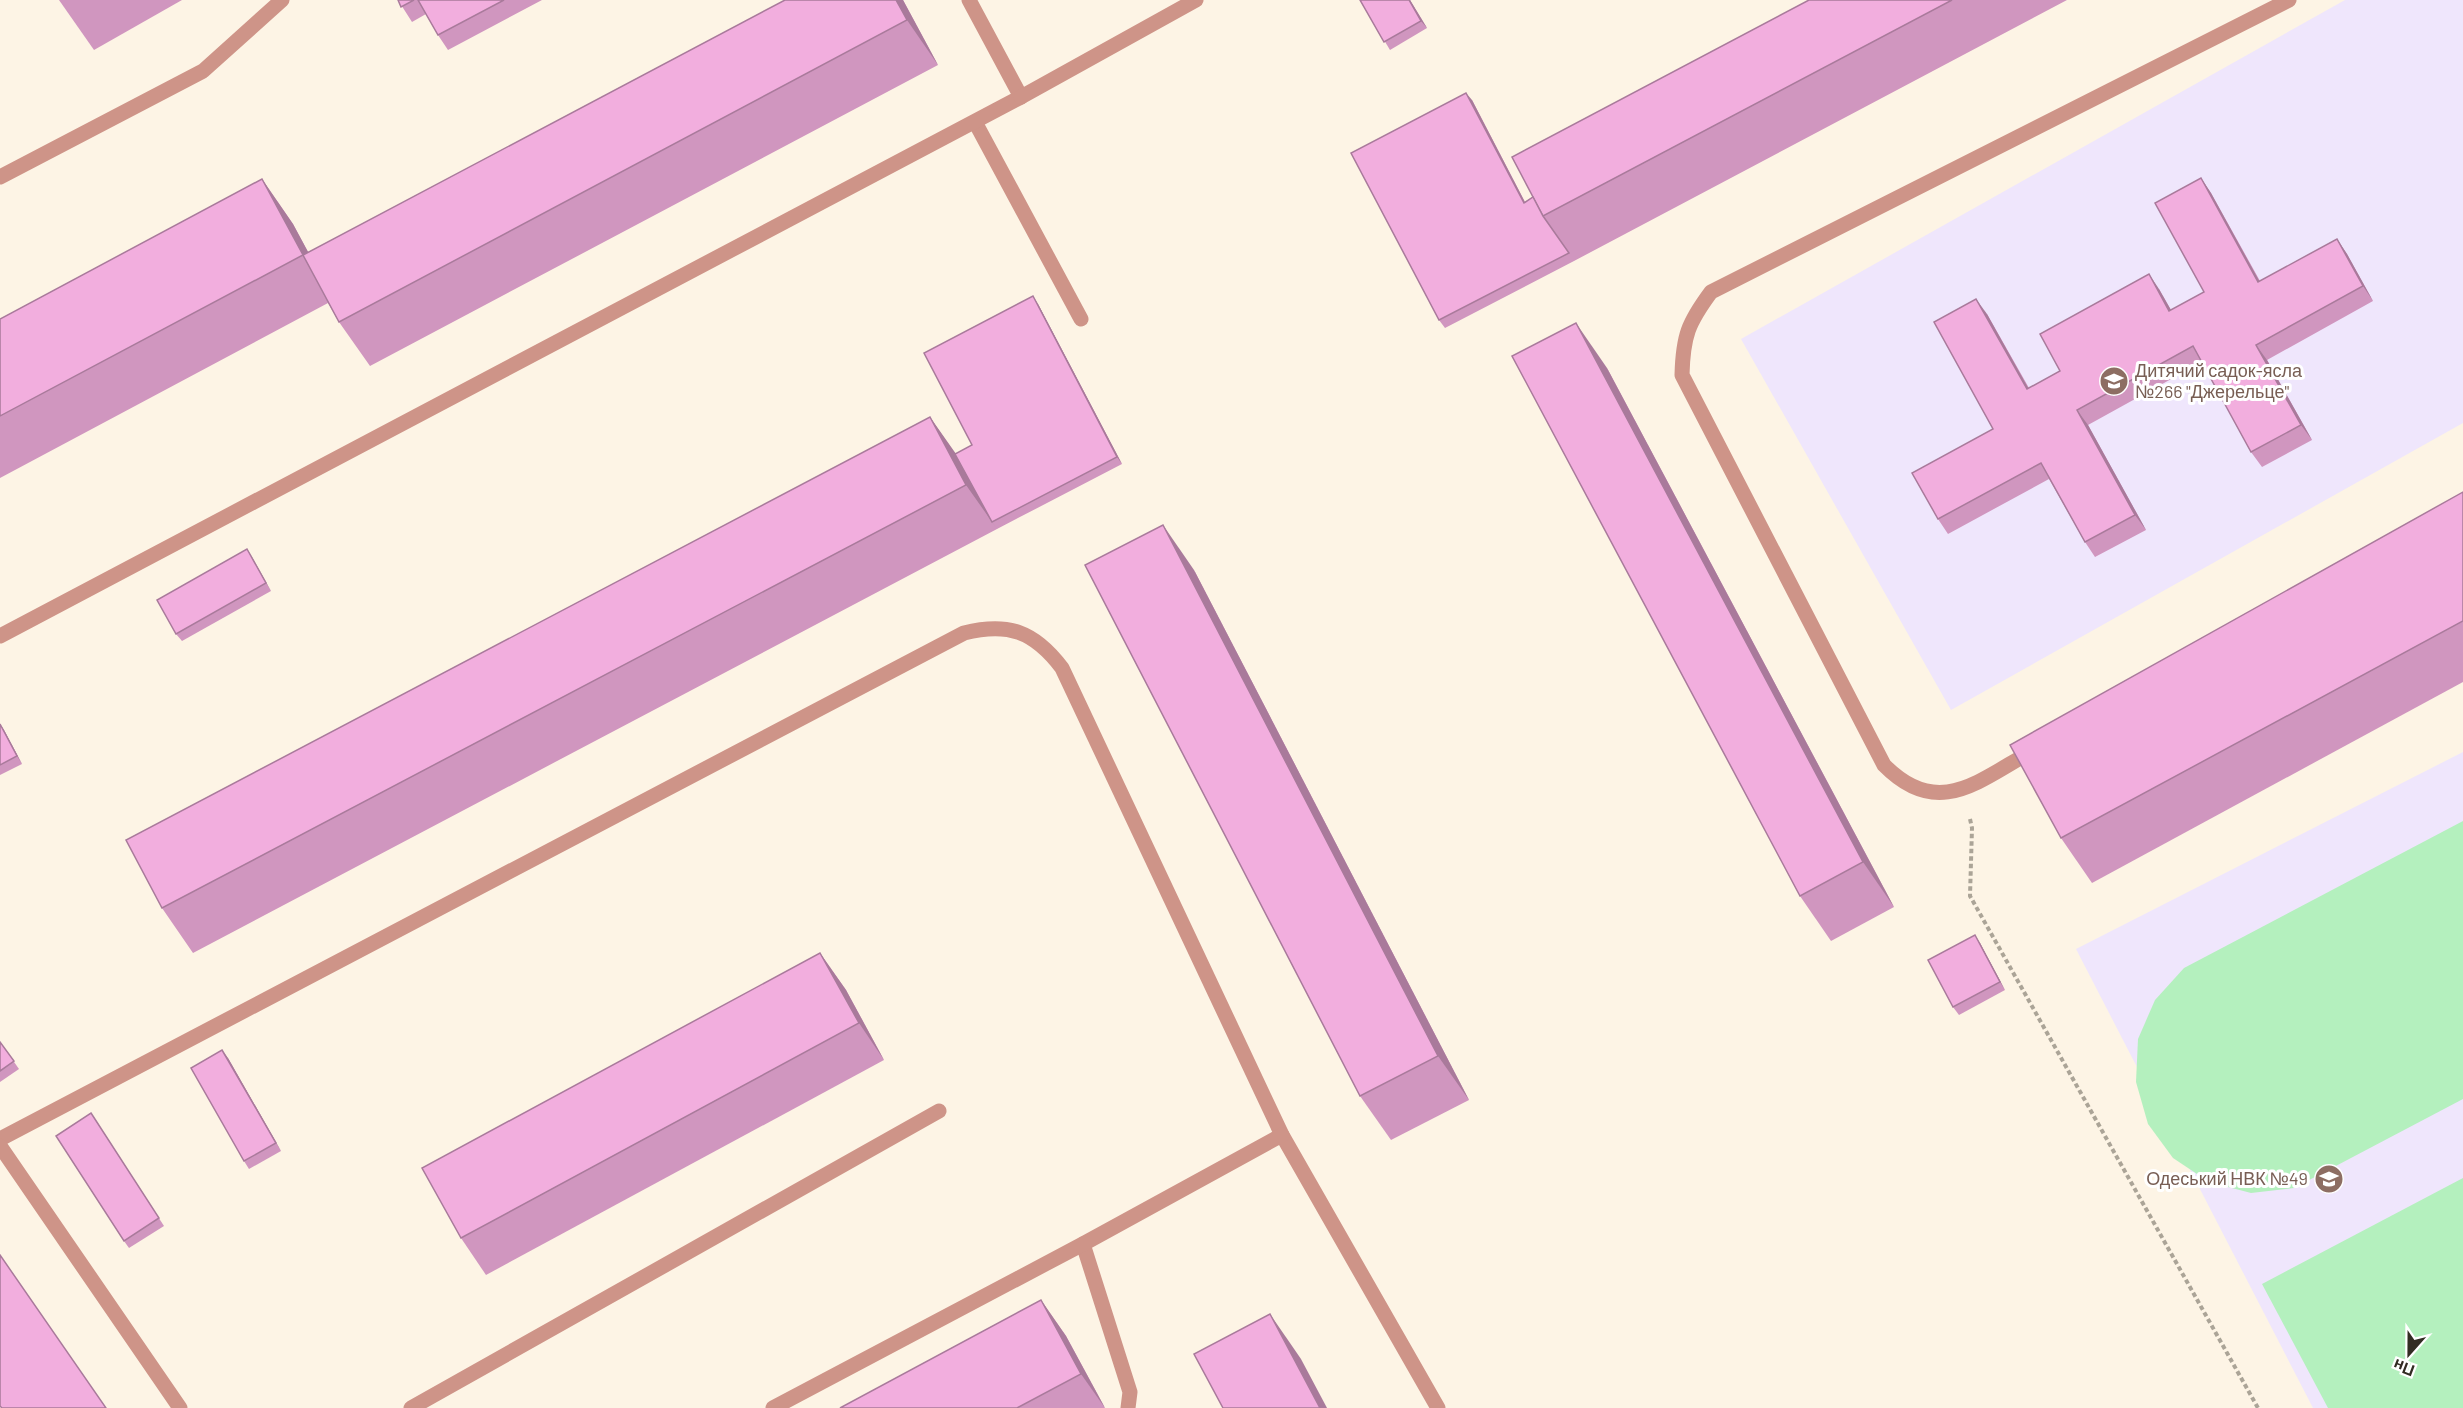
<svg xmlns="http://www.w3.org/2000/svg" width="2463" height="1408" viewBox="0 0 2463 1408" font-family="Barlow,sans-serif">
<rect width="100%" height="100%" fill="#fdf4e5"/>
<!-- education -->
<g fill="#efe6fc">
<path d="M 2345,0 L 2463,0 L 2463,423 L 1951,710 L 1741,339 Z"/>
<path d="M 2463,752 L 2463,1408 L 2313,1408 L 2076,949 Z"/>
</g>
<!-- green -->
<g fill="#b4f0be">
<path d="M 2463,821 L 2463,1099 L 2294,1188 L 2251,1193 L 2209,1182 L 2173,1158 L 2148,1124 L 2136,1082 L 2138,1039 L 2155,1000 L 2184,968 Z"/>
<path d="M 2463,1178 L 2463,1408 L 2328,1408 L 2262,1284 Z"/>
</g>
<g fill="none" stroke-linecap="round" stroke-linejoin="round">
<!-- path -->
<path stroke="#aba497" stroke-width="4" stroke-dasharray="4.5 3" stroke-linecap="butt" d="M 1970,819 L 1972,828 L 1970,896 L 2258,1408"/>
<!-- service -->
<g stroke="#ce9488" stroke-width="15">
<path d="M 975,122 L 1081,319"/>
<path d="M 0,177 L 203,71 L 282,0"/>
<path d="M 0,636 L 1021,97 L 969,0"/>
<path d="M 2036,749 C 1980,779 1939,821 1884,765 L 1682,375 C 1683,336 1688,323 1711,292 L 2289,0"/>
<path d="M 0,1139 L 964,633 C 1008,622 1034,631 1062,668 L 1282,1135 L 1438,1408"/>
<path d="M 0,1146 L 180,1408"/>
<path d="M 1083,1244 L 1130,1392 L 1128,1408"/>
<path d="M 411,1408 L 939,1111"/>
<path d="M 773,1408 L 1083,1244 L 1282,1135"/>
</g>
<!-- minor -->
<path stroke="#ce9488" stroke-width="15" d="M 1021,97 L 1196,0"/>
</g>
<!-- wall -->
<g fill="#d096bf">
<path d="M 59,0 L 182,0 L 94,50 Z"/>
<path d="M 398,0 L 542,0 L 448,50 L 438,35 L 426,14 L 412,22 Z"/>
<path d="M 903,0 L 938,65 L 370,366 L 339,322 L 328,303 L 0,478 L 0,319 L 262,179 L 293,224 L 308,252 Z"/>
<path d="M 1360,0 L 1410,0 L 1427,28 L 1390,50 Z"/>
<path d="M 1809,0 L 2067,0 L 1574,261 L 1445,328 L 1439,320 L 1472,100 L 1525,202 Z"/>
<path d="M 2201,178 L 2211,193 L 2260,281 L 2337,239 L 2347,254 L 2373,301 L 2267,360 L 2312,440 L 2262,467 L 2251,452 L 2202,362 L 2088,425 L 2146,530 L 2095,557 L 2085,542 L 2049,479 L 1948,534 L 1938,519 L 1993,429 L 1987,314 L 2029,388 L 2060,371 L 2159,289 L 2171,310 L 2204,292 Z"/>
<path d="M 1038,304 L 1122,464 L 997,529 L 193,953 L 162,908 L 930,417 L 955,454 L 972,445 Z"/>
<path d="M 1607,368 L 1894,907 L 1831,941 L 1800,896 Z"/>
<path d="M 2463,492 L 2463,682 L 2092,883 L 2061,838 Z"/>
<path d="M 247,549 L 271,591 L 182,641 L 176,634 Z"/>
<path d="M 1194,570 L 1469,1100 L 1391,1140 L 1360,1096 Z"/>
<path d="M 0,724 L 4,730 L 22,764 L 0,775 Z"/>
<path d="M 1980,943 L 2005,990 L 1959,1015 L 1953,1007 Z"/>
<path d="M 820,953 L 846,990 L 884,1060 L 486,1275 L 461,1238 Z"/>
<path d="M 0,1042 L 19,1069 L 0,1082 Z"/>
<path d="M 228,1058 L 281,1151 L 249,1169 L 244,1161 Z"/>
<path d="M 91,1113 L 164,1226 L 129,1248 L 124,1241 Z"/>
<path d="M 1041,1300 L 1066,1336 L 1105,1408 L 840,1408 Z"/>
</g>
<!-- shaded-wall -->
<g fill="#a97a9b">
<path d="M 896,0 L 903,0 L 938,65 L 907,20 Z"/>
<path d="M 1409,0 L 1410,0 L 1427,28 L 1421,21 Z"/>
<path d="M 1466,93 L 1472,100 L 1529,210 L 1524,203 Z"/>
<path d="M 2201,178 L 2211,193 L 2268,297 L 2258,282 Z"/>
<path d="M 262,179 L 293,224 L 334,300 L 303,255 Z"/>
<path d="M 2337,239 L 2347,254 L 2373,301 L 2363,286 Z"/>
<path d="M 2149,274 L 2159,289 L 2180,326 L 2169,311 Z"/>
<path d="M 1033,296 L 1038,304 L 1122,464 L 1117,457 Z"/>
<path d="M 1976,299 L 1987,314 L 2037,404 L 2027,389 Z"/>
<path d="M 1576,323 L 1607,368 L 1894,907 L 1863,862 Z"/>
<path d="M 2256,345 L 2267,360 L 2312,440 L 2301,425 Z"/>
<path d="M 2077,410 L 2088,425 L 2146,530 L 2135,515 Z"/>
<path d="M 930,417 L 961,461 L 992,522 L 997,529 L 966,485 Z"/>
<path d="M 1163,525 L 1194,570 L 1469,1100 L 1438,1056 Z"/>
<path d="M 247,549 L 252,557 L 271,591 L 266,583 Z"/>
<path d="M 0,724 L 4,730 L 22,764 L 17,756 Z"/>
<path d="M 1975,935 L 1980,943 L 2005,990 L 2000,982 Z"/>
<path d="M 820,953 L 846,990 L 884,1060 L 859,1023 Z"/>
<path d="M 222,1050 L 228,1058 L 281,1151 L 276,1143 Z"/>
<path d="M 1041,1300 L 1066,1336 L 1105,1408 L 1081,1374 Z"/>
<path d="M 1270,1314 L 1301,1359 L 1327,1408 L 1320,1408 Z"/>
</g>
<!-- building -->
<g fill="#f2aede" stroke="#a97a9b" stroke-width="1.5">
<path d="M 398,0 L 414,0 L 401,7 Z"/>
<path d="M 418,0 L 504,0 L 438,35 Z"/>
<path d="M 785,0 L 896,0 L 907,20 L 339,322 L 303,255 Z"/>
<path d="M 1360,0 L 1409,0 L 1421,21 L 1384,42 Z"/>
<path d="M 1809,0 L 1952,0 L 1543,216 L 1512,157 Z"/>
<path d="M 1466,93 L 1524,203 L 1533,197 L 1543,216 L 1569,253 L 1439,320 L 1351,153 Z"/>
<path d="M 2201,178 L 2258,282 L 2337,239 L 2363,286 L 2256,345 L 2301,425 L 2251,452 L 2193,346 L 2077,410 L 2135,515 L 2085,542 L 2041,463 L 1938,519 L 1912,473 L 1993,429 L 1934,322 L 1976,299 L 2027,389 L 2060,371 L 2040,334 L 2149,274 L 2169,311 L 2204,292 L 2155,203 Z"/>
<path d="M 262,179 L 303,255 L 0,416 L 0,319 Z"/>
<path d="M 1033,296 L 1117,457 L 992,522 L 955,454 L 972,445 L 924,353 Z"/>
<path d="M 1576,323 L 1863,862 L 1800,896 L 1512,356 Z"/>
<path d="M 930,417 L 966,485 L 162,908 L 126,840 Z"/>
<path d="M 2463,492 L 2463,621 L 2061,838 L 2010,745 Z"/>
<path d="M 1163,525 L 1438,1056 L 1360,1096 L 1085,565 Z"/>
<path d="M 247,549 L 266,583 L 176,634 L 157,600 Z"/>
<path d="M 0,724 L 17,756 L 0,765 Z"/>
<path d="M 1975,935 L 2000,982 L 1953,1007 L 1928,960 Z"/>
<path d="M 820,953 L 859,1023 L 461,1238 L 422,1168 Z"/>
<path d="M 0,1042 L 14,1061 L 0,1071 Z"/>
<path d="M 222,1050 L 276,1143 L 244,1161 L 191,1068 Z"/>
<path d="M 91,1113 L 159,1218 L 124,1241 L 56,1136 Z"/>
<path d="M 0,1255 L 106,1408 L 2,1408 L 0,1406 Z"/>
<path d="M 1041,1300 L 1081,1374 L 1017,1408 L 840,1408 Z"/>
<path d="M 1270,1314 L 1320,1408 L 1223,1408 L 1194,1354 Z"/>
</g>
<!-- icons -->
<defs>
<g id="school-disc" transform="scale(1.5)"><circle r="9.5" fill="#8d6e63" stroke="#fff"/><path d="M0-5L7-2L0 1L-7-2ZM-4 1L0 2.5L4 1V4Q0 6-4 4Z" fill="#fff"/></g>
</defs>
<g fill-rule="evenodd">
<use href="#school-disc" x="2114" y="381"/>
<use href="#school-disc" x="2329" y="1179"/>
</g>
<g text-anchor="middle" stroke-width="6" stroke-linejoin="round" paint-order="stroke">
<!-- education labels -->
<g font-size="18" fill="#785e54" stroke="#fff" text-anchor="start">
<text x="2135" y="377">Дитячий садок-ясла<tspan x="2135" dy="21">№266 "Джерельце"</tspan></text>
<text x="2308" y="1185" text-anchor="end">Одеський НВК №49</text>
</g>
</g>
<!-- north arrow -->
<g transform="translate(2409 1354) rotate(201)" stroke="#ffffff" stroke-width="4.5" paint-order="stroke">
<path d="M0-4.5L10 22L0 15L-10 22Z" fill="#322c23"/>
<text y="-9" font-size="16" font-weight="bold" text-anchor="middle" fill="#322c23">Пн</text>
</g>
</svg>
